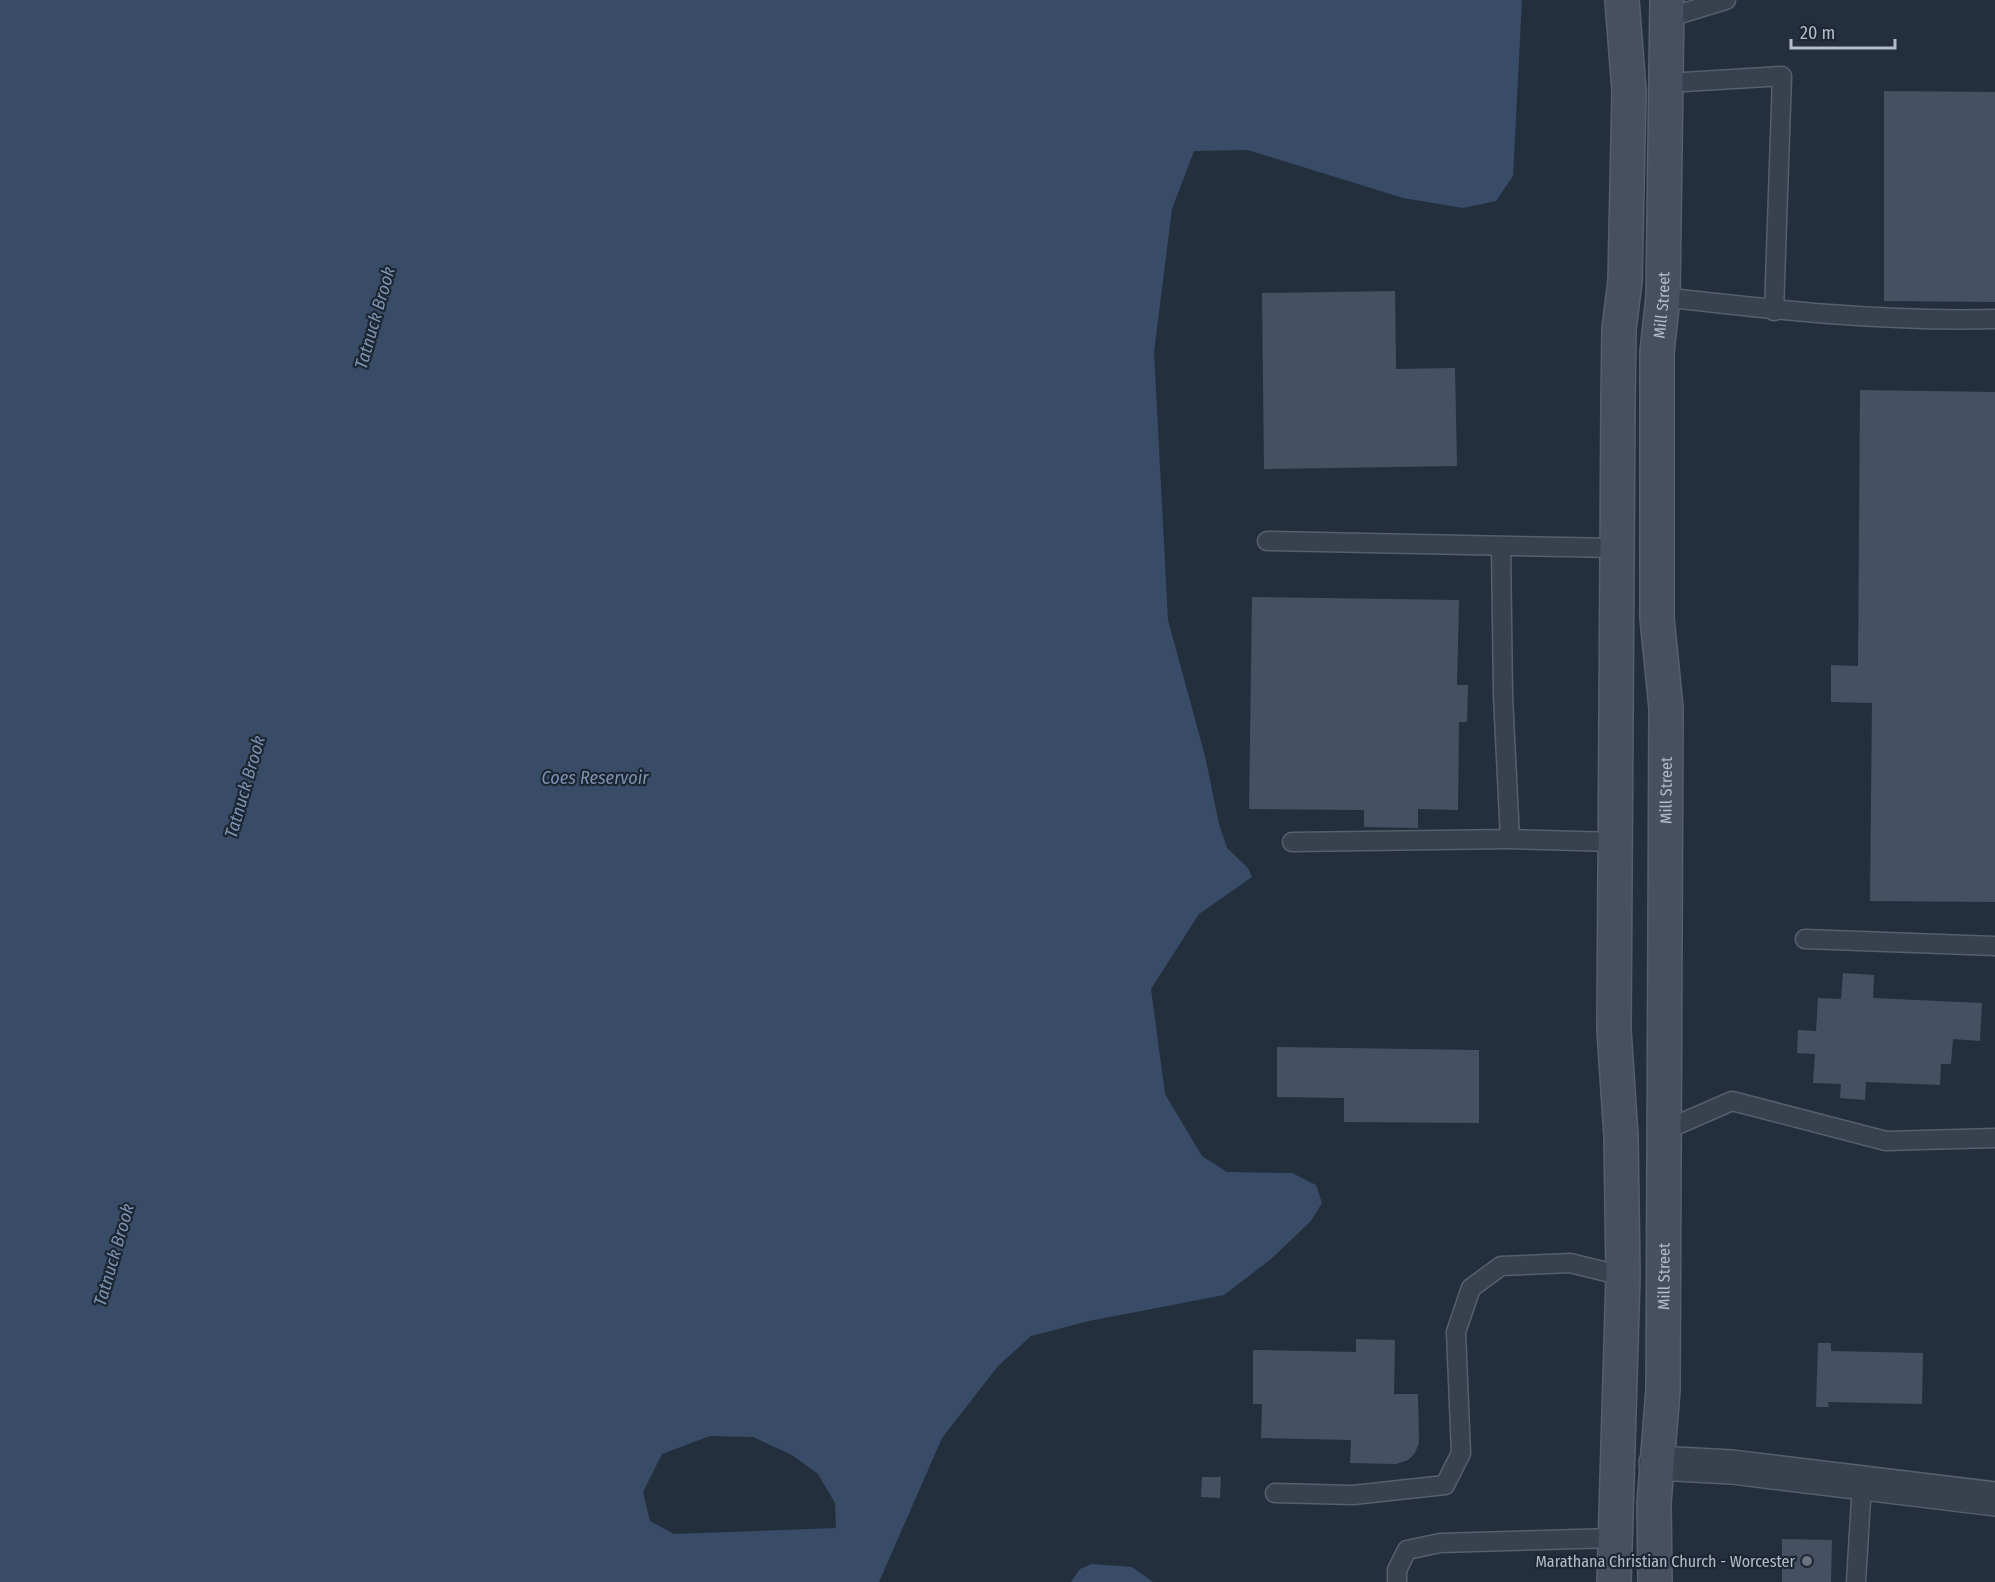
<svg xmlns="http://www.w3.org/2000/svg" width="1995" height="1582" viewBox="0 0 1995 1582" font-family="'Fira Sans Condensed',sans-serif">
<rect width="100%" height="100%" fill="#242f3e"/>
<!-- water -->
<g fill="#394c67" fill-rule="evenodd">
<path d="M 0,0 L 1522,0 L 1513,176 L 1496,201 L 1463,208 L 1403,198 L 1248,150 L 1194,151 L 1172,209 L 1154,352 L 1168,620 L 1205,756 L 1219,824 L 1227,848 L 1248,868 L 1252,877 L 1199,914 L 1151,989 L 1165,1094 L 1202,1156 L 1227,1172 L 1292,1173 L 1316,1185 L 1322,1203 L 1311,1221 L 1271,1259 L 1224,1295 L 1089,1321 L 1031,1336 L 998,1366 L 942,1438 L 879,1582 L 0,1582 ZM 710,1436 L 753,1437 L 792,1455 L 818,1474 L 835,1503 L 836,1528 L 674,1534 L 650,1521 L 643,1492 L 662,1454 Z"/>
<path d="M 1092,1564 L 1132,1567 L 1153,1582 L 1071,1582 L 1080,1569 Z"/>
</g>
<!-- building -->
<g fill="#455162">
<path d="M 1884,91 L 1995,92 L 1995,302 L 1884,301 Z"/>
<path d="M 1395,291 L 1396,369 L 1455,368 L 1457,466 L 1264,469 L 1262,293 Z"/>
<path d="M 1860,390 L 1995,392 L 1995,902 L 1870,901 L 1872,703 L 1831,702 L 1831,665 L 1858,666 Z"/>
<path d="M 1252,597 L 1459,600 L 1457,685 L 1468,685 L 1467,722 L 1459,722 L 1458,810 L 1418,809 L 1418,828 L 1364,827 L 1364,810 L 1249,809 Z"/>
<path d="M 1843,973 L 1874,975 L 1873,998 L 1982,1003 L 1980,1041 L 1953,1039 L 1951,1064 L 1941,1064 L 1940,1085 L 1866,1082 L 1865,1100 L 1840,1098 L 1841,1084 L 1813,1083 L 1815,1054 L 1797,1053 L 1798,1030 L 1816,1031 L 1818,998 L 1841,999 Z"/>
<path d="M 1277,1047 L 1479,1050 L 1479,1123 L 1344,1122 L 1344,1098 L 1277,1097 Z"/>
<path d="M 1356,1339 L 1395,1340 L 1394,1394 L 1418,1394 L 1419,1443 L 1415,1453 L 1408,1460 L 1396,1464 L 1350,1463 L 1351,1440 L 1261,1438 L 1262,1404 L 1253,1404 L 1253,1350 L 1356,1352 Z"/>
<path d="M 1818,1343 L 1831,1343 L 1831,1351 L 1923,1353 L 1922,1404 L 1828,1402 L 1829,1407 L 1816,1407 Z"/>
<path d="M 1202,1477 L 1221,1477 L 1220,1498 L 1201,1497 Z"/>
<path d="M 1782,1539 L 1832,1540 L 1831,1582 L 1782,1582 Z"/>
</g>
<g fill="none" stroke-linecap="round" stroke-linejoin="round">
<!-- service casing -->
<g stroke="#565f6c" stroke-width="21">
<g id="service">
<path d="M 1667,18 L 1726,0"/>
<path d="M 1668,83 L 1782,76 L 1774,311"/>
<path d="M 1663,297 C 1774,310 1884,322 1995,319"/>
<path d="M 1267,541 L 1617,548"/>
<path d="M 1510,839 L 1615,842"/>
<path d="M 1292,842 L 1510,839 L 1503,696 L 1501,546"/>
<path d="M 1805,939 L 1995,946"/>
<path d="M 1663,1131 L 1732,1101 L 1886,1141 L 1995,1138"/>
<path d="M 1275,1493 L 1353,1495 L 1445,1485 L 1461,1453 L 1456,1332 L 1471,1288 L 1501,1266 L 1570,1263 L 1623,1276"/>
<path d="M 1397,1582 L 1397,1570 L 1407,1550 L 1440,1543 L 1614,1538"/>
<path d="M 1856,1582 L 1862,1483"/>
</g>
</g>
<!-- minor casing -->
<g stroke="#565f6c" stroke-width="36">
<path id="minor" d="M 1656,1463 L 1732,1467 L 1995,1499"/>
</g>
<!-- secondary casing -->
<g stroke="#565f6c" stroke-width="36">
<g id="secondary">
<path d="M 1614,1582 L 1623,1276 L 1621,1136 L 1614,1030 L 1618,402 L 1619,329 L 1625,281 L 1629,91 L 1622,0"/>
<path id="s1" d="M 1655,1582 L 1654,1503 L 1663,1390 L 1666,708 L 1657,618 L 1657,352 L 1663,297 L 1667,0"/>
</g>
</g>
<!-- service -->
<use href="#service" stroke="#38414e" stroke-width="18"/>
<!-- minor -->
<use href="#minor" stroke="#38414e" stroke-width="33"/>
<!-- secondary -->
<use href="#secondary" stroke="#465061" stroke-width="33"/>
</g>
<!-- markers -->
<circle fill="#6b7280" stroke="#1d2633" stroke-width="2" cx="1807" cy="1561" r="6"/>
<g text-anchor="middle" stroke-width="4.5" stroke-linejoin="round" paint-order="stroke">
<!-- street labels -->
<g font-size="16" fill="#b4bcc9" stroke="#1d2633">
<text dy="6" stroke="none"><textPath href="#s1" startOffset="1278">Mill Street</textPath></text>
<text dy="6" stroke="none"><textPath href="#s1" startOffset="792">Mill Street</textPath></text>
<text dy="6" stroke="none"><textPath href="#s1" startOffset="306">Mill Street</textPath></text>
</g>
<!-- poi labels -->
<g font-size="16" fill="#b4bcc9" stroke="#1d2633" text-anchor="end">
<text x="1795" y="1567">Marathana Christian Church - Worcester</text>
</g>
<!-- water labels -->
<g font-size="18" font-style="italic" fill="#7c92b1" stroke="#1d2633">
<text transform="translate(375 318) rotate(-74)" y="6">Tatnuck Brook</text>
<text x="595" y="784">Coes Reservoir</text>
<text transform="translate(245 787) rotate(-74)" y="6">Tatnuck Brook</text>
<text transform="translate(114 1255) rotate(-74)" y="6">Tatnuck Brook</text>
</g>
</g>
<!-- scale -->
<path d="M1791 39v9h104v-9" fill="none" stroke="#b4bcc9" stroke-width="3"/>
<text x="1800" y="39" font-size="18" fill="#b4bcc9" stroke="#1d2633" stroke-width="4.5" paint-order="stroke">20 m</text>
</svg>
